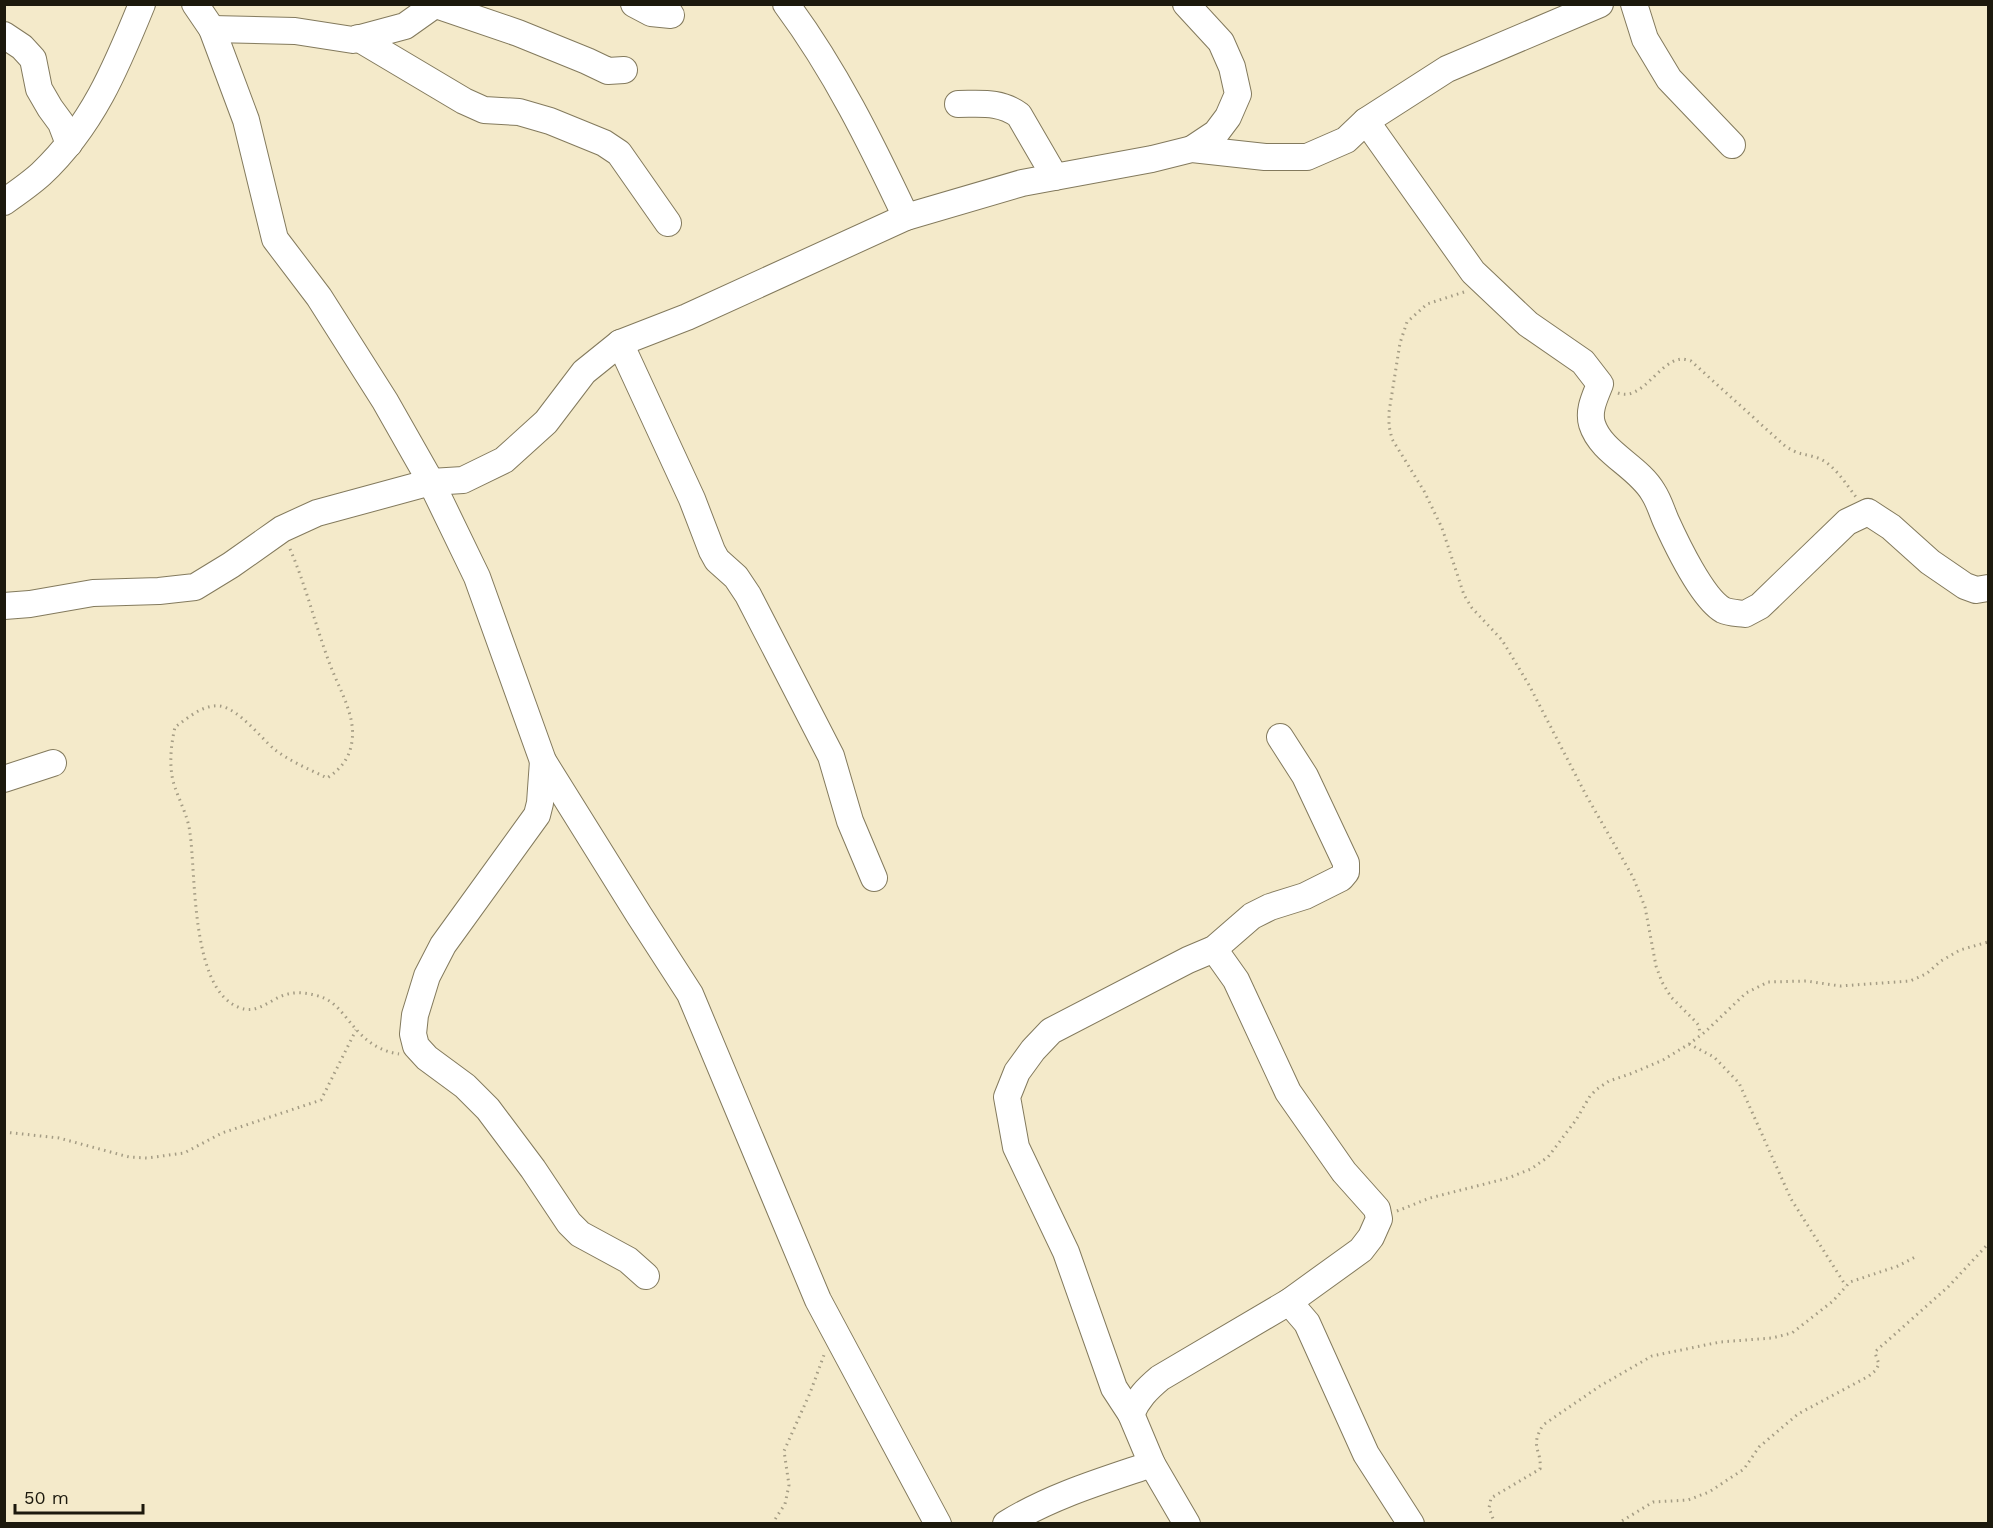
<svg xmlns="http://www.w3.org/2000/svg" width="1993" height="1528" viewBox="0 0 1993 1528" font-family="'Work Sans',sans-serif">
<rect width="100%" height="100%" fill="#f4eaca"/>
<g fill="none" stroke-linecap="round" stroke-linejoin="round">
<!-- minor casing -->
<g stroke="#837a5d" stroke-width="28">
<g id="minor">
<path d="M 195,4 L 212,29 L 246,120 L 275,239 L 319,297 L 385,401 L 431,482 L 477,577 L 543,761 L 639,915 L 690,994 L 818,1300 L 938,1524"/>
<path d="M 433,4 L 518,33 L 587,61 L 608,71 L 624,70"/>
<path d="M 634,4 L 651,13 L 671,15"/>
<path d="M 786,4 C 835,70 871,143 906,217"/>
<path d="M 1186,4 L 1221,42 L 1232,67 L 1238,94 L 1228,117 L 1216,133 L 1192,149"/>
<path d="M 1634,4 L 1645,39 L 1669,79 L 1732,145"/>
<path d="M 212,29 L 295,31 L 353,40 L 405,26 L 436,4"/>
<path d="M 4,35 L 22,47 L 33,59 L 39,89 L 50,108 L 61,123 L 69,144"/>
<path d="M 358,38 L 464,101 L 484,110 L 519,112 L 550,121 L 604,143 L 619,153 L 668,223"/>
<path d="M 958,104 C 981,104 1000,101 1019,115 L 1055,177"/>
<path d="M 1366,121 L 1473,272 L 1528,324 L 1583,362 L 1600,384 C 1595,397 1588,410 1592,424 C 1601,453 1638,466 1653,492 C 1659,501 1662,512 1666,521 C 1676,543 1702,598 1723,610 C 1729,613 1738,613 1745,614 L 1760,606 L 1847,522 L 1868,512 L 1891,527 L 1930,562 L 1965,586 L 1976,590 L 1988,588"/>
<path d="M 4,202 C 17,193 30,184 41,174 C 92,126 116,68 142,4"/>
<path d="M 620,343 L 692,499 L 712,551 L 717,560 L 736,577 L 748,595 L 831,756 L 850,821 L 874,878"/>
<path d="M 4,606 L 30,604 L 93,593 L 159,591 L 195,587 L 231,565 L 282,529 L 317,513 L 431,482 L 463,480 L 504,460 L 546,422 L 584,372 L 620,343 L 687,317 L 906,217 L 1022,183 L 1152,159 L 1192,149 L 1265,157 L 1307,157 L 1346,140 L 1366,121 L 1447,69 L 1600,4"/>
<path d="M 543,761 L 540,803 L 537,815 L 443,945 L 427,976 L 415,1015 L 413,1034 L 416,1046 L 427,1058 L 465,1086 L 488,1109 L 533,1169 L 569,1223 L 580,1234 L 628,1260 L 646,1276"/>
<path d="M 4,779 L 53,763"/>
<path d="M 1289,1302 L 1307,1323 L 1366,1454 L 1411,1524"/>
<path d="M 1131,1414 C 1138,1398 1147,1389 1160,1378 L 1289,1302 L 1361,1250 L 1371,1237 L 1379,1219 L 1377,1209 L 1344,1172 L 1288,1092 L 1236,980 L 1214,949"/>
<path d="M 1006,1524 C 1051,1496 1102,1481 1152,1464"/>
<path d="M 1187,1524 L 1152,1464 L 1131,1414 L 1114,1388 L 1066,1252 L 1016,1147 L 1007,1097 L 1017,1072 L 1033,1050 L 1051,1031 L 1188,960 L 1214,949 L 1252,916 L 1270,907 L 1305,896 L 1341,878 L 1346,872 L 1346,863 L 1305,776 L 1280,737"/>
</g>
</g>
<!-- path -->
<g stroke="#a49c84" stroke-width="3" stroke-dasharray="1.5 4.5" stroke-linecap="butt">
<path d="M 1464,292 L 1427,304 L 1407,322 L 1400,343 L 1389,412 L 1389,426 L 1392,439 L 1424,491 L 1442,528 L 1464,595 L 1472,608 L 1502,640 L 1529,685 L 1586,795 L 1633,877 L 1645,907 L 1656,966 L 1662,982 L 1671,997 L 1696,1022 L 1699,1026 L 1700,1035"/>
<path d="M 1618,393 C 1642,402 1658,362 1681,359 C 1684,359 1688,360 1691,361 L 1785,446 C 1800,456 1804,453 1818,458 C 1834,464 1846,484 1856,497"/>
<path d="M 290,549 C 306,586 315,624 329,662 C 338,687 356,715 352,741 C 350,758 340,770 327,778 C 309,769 289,761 274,749 C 260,737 239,709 220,706 C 203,704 188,718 175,727 C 171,745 169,763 173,781 C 178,799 188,815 190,833 C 196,876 191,988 238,1007 C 258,1016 270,998 288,994 C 299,991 314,994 324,998 C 333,1002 339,1009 345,1016 C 360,1035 373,1050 399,1054"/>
<path d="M 1689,1044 L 1714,1057 L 1739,1083 L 1791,1199 L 1846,1286"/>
<path d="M 4,1132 L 59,1138 L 129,1157 L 147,1158 L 184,1153 L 222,1133 L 321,1100 L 356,1030"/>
<path d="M 1397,1211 L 1430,1198 L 1508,1178 L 1531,1169 L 1548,1157 L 1576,1120 L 1590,1096 L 1597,1089 L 1609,1081 L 1630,1074 L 1663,1060 L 1689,1044 L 1705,1032 L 1746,993 L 1768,982 L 1806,981 L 1840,986 L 1910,981 L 1926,974 L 1941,961 L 1960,950 L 1988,942"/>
<path d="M 772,1524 L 785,1504 L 789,1485 L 784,1451 L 810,1393 L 824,1355"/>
<path d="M 1495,1524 L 1489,1508 L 1491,1498 L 1540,1469 C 1542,1449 1529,1448 1543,1425 L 1600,1386 L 1652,1356 L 1720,1342 L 1772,1338 L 1792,1333 L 1833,1301 L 1850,1282 L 1898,1266 L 1917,1256"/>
<path d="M 1617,1524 L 1653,1502 L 1688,1500 L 1709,1492 L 1744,1469 L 1759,1447 L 1798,1414 L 1869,1376 L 1876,1370 L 1879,1364 L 1875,1353 L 1877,1350 L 1948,1287 L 1988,1244"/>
</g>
<!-- minor -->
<use href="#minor" stroke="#fff" stroke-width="26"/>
</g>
<!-- border -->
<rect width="1993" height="1528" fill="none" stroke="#1c190d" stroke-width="12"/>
<!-- scale -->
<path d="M15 1504v9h128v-9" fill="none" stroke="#1c190d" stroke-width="3"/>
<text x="24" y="1504" font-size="18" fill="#1c190d" stroke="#f4eaca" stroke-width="4.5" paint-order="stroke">50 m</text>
</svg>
